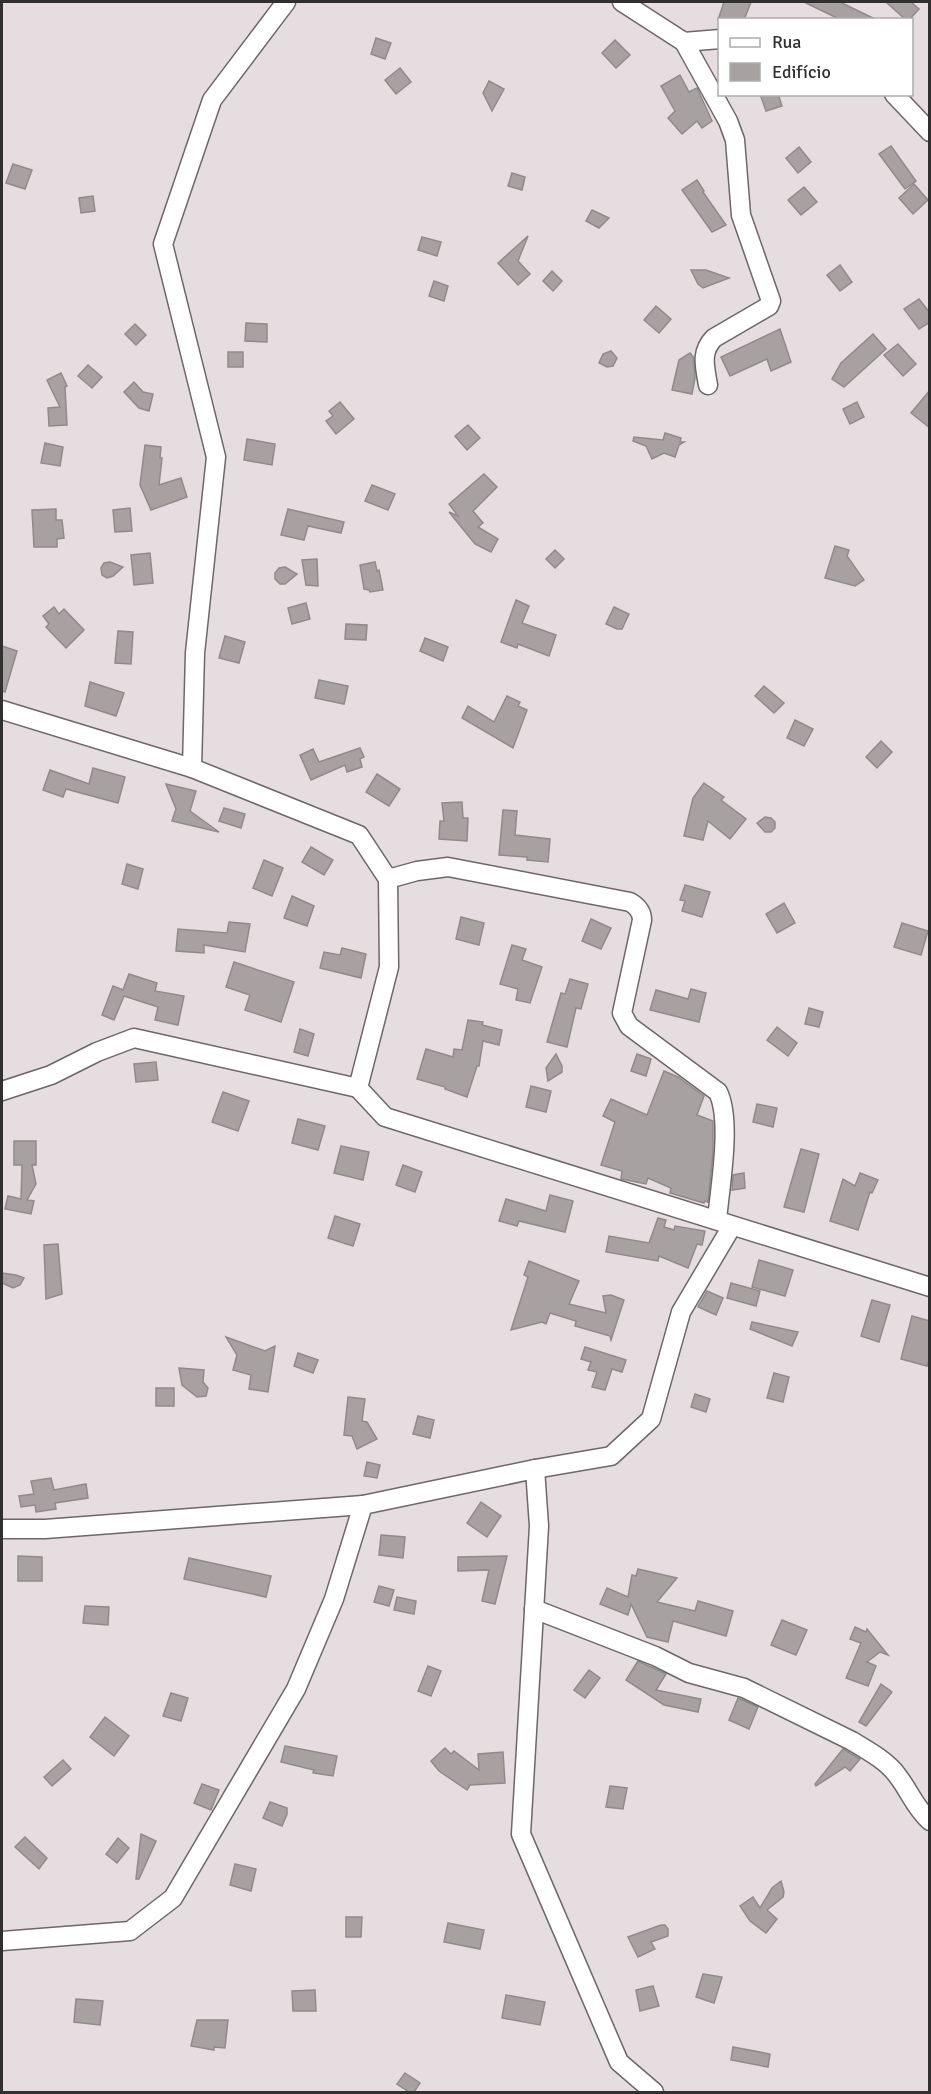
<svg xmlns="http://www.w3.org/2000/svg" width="931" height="2094" font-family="Signika,sans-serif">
<rect width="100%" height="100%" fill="#e5dddf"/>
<!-- building -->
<g fill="#a8a1a2" stroke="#918a8c" stroke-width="1.5">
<polygon points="724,2 751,2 744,20 718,20"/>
<polygon points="804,2 840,2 877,20 841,20"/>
<polygon points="886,2 911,2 919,9 909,20 906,20"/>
<polygon points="376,38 391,43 385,59 371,54"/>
<polygon points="615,40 630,55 616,68 602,53"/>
<polygon points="400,68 411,82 396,94 385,80"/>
<polygon points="680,75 689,92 697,88 712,121 702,128 697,121 682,134 668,118 675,111 661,86"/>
<polygon points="489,81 504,89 492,111 483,93"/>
<polygon points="760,94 778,94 782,106 766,111"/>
<polygon points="891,146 916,181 905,189 879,154"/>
<polygon points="799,147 811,162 798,173 786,158"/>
<polygon points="13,164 32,170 25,189 6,183"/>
<polygon points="512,173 525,177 522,190 508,186"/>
<polygon points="697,180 704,191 703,192 726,225 712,232 682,190"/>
<polygon points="914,184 928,200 913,214 899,198"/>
<polygon points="804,187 817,202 801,215 788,200"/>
<polygon points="93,196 95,211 81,213 79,198"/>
<polygon points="592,210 609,218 599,228 586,221"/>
<polygon points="528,236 518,261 530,274 518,285 498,263"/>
<polygon points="422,237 441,242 437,256 418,250"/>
<polygon points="840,265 852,282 840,291 827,275"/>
<polygon points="691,270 706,270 729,278 703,288 698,284"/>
<polygon points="552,271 562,281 553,291 543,281"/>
<polygon points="434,281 448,286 444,301 429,296"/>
<polygon points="919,299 930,313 930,322 919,329 904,309"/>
<polygon points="656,306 671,319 659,333 644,320"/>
<polygon points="246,323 267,324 267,342 245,341"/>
<polygon points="135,324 146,335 136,345 125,334"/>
<polygon points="780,329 791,362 771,371 767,359 730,376 721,357"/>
<polygon points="873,334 886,349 844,387 832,379 841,363"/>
<polygon points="898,344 916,364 903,376 884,355"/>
<polygon points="611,351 617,358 613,366 607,367 599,363 603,354"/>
<rect x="228" y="352" width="15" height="15"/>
<polygon points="690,353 694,358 695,378 692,394 672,390 679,360"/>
<polygon points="88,365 102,377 92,388 78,376"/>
<polygon points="61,373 67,386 65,387 67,425 49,426 48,408 60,407 47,380"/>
<polygon points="134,382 143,392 153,394 149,411 139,408 124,392"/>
<polygon points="930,390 930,428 911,413"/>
<polygon points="340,402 354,419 336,434 326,421 333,416 329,411"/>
<polygon points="857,402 864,417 850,424 843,409"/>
<polygon points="468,425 480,438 467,450 455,436"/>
<polygon points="665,433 681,438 680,442 684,442 679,445 675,457 664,453 652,459 646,446 633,441 634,437 663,440"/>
<polygon points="247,439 275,444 272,465 244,460"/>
<polygon points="45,443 63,447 60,466 41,463"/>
<polygon points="145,445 161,447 160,458 162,458 159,485 181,478 187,497 151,510 140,485"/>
<polygon points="484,474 497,487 473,511 483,523 478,527 498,539 491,552 475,544 449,512 458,516 449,504"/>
<polygon points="372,485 395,494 388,510 365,501"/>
<polygon points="130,508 132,531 115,532 113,510"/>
<polygon points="56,509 56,520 62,520 64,538 57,539 57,547 34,547 32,510"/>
<polygon points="288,509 344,522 341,533 308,526 304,540 281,535"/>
<polygon points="835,546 849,550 847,556 864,580 855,586 825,578"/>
<polygon points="555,550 564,559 555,568 546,559"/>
<polygon points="150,553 153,583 134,585 131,555"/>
<polygon points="317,559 318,586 306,585 302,560"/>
<polygon points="110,562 123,567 113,576 107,578 102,575 101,568 104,563"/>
<polygon points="375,562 377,571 379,570 383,590 370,592 369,590 364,589 360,565"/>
<polygon points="285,567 297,574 285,584 280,584 275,579 275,573 279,568"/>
<polygon points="516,600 529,606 522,623 556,635 549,656 518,644 517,648 501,642"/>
<polygon points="306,603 310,619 292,624 288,608"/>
<polygon points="54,607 59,614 64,609 84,630 66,648 46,627 49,624 43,616"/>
<polygon points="614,607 629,614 622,629 617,629 606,624"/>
<polygon points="346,624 367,625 366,640 345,639"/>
<polygon points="118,631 133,632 131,664 115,663"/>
<polygon points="225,636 245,642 239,663 219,658"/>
<polygon points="425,638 448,647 443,661 420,651"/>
<polygon points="2,646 17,651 5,692 2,691"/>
<polygon points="319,680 348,686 344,704 315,698"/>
<polygon points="90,682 124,693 116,716 85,706"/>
<polygon points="764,686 784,703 774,713 755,696"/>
<polygon points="507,696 520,702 518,706 527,710 513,748 462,718 468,706 494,722"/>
<polygon points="795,720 813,729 804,746 787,738"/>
<polygon points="881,741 892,752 877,768 866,757"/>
<polygon points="360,748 364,757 360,759 362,767 347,772 345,765 311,780 300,755 313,749 319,762"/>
<polygon points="93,768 125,777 118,803 66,789 63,797 43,790 50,770 89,784"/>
<polygon points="377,774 400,789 389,806 366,792"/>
<polygon points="704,783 724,797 721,800 746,819 730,839 708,821 703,840 684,836 693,798"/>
<polygon points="166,784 196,791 190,811 219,832 172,821 176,809"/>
<polygon points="462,802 463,818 468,818 467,841 439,839 440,821 444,821 442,803"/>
<polygon points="224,808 245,814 241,828 219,821"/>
<polygon points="503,810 517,811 515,835 550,839 548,862 527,860 527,857 499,855"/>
<polygon points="765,817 771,818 775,822 775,828 771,832 765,832 757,823"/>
<polygon points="311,847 333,860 324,875 302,862"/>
<polygon points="264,860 283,868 272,896 253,888"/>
<polygon points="127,864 143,869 138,889 122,884"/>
<polygon points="685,885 710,892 702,917 682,911 685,901 680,900"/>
<polygon points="292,896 314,906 307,926 284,918"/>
<polygon points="784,903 795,923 777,933 766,914"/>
<polygon points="461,917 484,923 479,945 456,939"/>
<polygon points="591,919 611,928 601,949 582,941"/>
<polygon points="229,922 250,924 245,952 204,945 204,953 176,951 178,929 227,933"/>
<polygon points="902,923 928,931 921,955 894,947"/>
<polygon points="512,945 526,949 522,960 542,967 530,1003 516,1000 518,989 500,984"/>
<polygon points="342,948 366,954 361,978 320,968 324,952 340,955"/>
<polygon points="234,962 294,982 281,1022 245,1010 250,995 226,987"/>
<polygon points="129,974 157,983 155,991 184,996 178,1025 155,1020 158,1007 124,996 114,1020 102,1015 113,986 123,990"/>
<polygon points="570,979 588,984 581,1009 576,1008 567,1047 547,1042 561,993 565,994"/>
<polygon points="691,989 706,993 699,1022 650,1010 656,990 688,999"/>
<polygon points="809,1008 823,1012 819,1027 805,1024"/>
<polygon points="468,1020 483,1022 482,1025 502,1030 499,1045 483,1041 479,1066 477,1066 467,1097 445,1089 445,1087 417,1079 426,1049 453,1057 454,1049 462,1050"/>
<polygon points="777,1027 797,1043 788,1056 767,1040"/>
<polygon points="300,1029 314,1034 308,1056 294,1052"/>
<polygon points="556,1054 562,1066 562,1072 548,1081 546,1068"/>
<polygon points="637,1054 651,1059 646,1076 631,1071"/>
<polygon points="156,1062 158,1080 136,1082 134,1064"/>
<polygon points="664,1071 678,1077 704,1096 697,1115 713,1121 713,1153 708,1202 705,1201 704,1203 670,1193 671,1188 648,1178 646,1184 621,1179 622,1171 601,1165 615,1122 603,1116 611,1099 647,1115"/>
<polygon points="531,1086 551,1091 546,1112 526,1107"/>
<polygon points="223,1092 249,1101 238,1131 212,1122"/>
<polygon points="757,1104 777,1108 773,1127 753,1122"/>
<polygon points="298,1119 325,1126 318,1150 292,1143"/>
<polygon points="14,1141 36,1141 36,1165 32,1165 36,1184 27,1200 34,1201 31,1214 5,1209 8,1196 21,1199 22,1165 14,1165"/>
<polygon points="341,1146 369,1152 363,1180 334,1173"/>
<polygon points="801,1149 819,1154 804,1212 784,1207"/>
<polygon points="403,1165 422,1172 415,1192 396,1185"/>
<polygon points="744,1173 745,1188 732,1190 733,1175"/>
<polygon points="860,1173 878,1180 872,1193 870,1192 858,1230 830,1221 843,1179 855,1186"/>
<polygon points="550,1195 573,1201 565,1232 519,1221 517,1226 499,1221 506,1199 546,1211"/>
<polygon points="335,1216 360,1224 353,1246 328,1238"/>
<polygon points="658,1218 666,1220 664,1227 674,1230 675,1226 705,1231 702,1245 697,1244 688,1268 659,1256 658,1261 606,1252 609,1236 649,1243"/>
<polygon points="58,1244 62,1294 46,1299 44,1245"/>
<polygon points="759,1260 793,1270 785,1296 752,1287"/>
<polygon points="529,1261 579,1281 569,1304 606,1313 603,1296 611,1295 624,1300 611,1340 610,1336 575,1326 576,1321 550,1313 546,1324 542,1322 511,1330 528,1277 524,1275"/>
<polygon points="2,1273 16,1275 24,1278 20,1285 13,1288 2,1283"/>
<polygon points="731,1283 760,1291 756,1306 727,1298"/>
<polygon points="707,1291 723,1298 716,1315 698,1307"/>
<polygon points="872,1300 890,1305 879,1342 861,1336"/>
<polygon points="912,1316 930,1321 930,1357 927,1366 901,1359"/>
<polygon points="752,1322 798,1332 792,1346 750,1329"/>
<polygon points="226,1337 265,1351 275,1346 268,1392 249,1389 251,1375 233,1370 237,1355"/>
<polygon points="585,1347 626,1360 622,1372 612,1369 605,1390 592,1387 597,1372 588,1370 591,1362 581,1359"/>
<polygon points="298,1353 318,1360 313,1373 294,1366"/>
<polygon points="179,1368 204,1370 203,1382 208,1388 206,1396 197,1397 182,1385"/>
<polygon points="774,1373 789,1377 783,1402 767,1398"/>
<rect x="156" y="1388" width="18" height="18"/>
<polygon points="695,1394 710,1399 706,1412 691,1407"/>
<polygon points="348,1397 365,1399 362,1421 367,1422 377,1439 357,1449 352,1436 344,1435"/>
<polygon points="418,1416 434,1420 430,1438 413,1434"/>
<polygon points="367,1462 380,1465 377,1478 364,1476"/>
<polygon points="51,1478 54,1490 86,1484 88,1498 55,1503 56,1509 36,1512 35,1505 21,1507 19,1496 34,1494 31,1481"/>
<polygon points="481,1502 501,1516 487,1537 467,1523"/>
<polygon points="381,1535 405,1537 403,1558 379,1555"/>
<polygon points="18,1556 42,1557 42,1581 18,1581"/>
<polygon points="507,1556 495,1604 482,1601 489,1570 458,1571 458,1557"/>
<polygon points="189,1558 271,1576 266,1597 184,1579"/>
<polygon points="638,1569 677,1578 657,1602 695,1611 698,1601 733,1611 726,1636 673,1621 668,1642 647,1637 631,1604 628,1615 600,1604 607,1588 628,1597 632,1575 636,1576"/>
<polygon points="379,1586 394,1590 389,1606 374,1602"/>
<polygon points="397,1597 416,1601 414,1614 394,1610"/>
<polygon points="85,1606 109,1607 108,1625 83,1623"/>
<polygon points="782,1620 807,1630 796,1655 771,1645"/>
<polygon points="855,1627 866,1632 867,1629 888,1655 880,1652 867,1662 876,1666 868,1686 846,1678 861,1643 850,1639"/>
<polygon points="638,1661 666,1674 656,1690 701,1699 698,1712 664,1705 626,1680"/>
<polygon points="428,1666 441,1671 431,1696 418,1691"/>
<polygon points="589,1670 600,1678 585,1698 574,1690"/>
<polygon points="881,1684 892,1692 866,1726 859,1722"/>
<polygon points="171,1693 188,1698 181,1721 163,1716"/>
<polygon points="738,1698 758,1707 749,1729 729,1720"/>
<polygon points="105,1717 129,1736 114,1756 90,1737"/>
<polygon points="285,1746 337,1756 333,1776 313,1773 314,1770 281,1762"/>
<polygon points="445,1748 451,1754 454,1751 479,1770 478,1754 503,1752 505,1783 470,1785 467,1790 439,1771 431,1761"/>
<polygon points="843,1749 860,1759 850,1771 845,1767 816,1786 815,1784"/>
<polygon points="63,1760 71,1769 52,1786 44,1777"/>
<polygon points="202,1784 219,1790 211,1810 194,1803"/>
<polygon points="610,1786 627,1788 623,1809 606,1807"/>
<polygon points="270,1802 287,1808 287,1814 282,1826 263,1818"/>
<polygon points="141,1834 156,1841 139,1879 136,1879"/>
<polygon points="25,1837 47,1858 39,1869 15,1847"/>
<polygon points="118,1838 129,1848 117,1863 106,1854"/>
<polygon points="235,1864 256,1869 251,1891 230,1885"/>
<polygon points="781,1881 784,1892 783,1897 767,1910 777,1919 766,1933 750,1921 740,1906 753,1897 760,1908 772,1888"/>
<polygon points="346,1917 362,1917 361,1937 346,1937"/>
<polygon points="448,1923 484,1930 480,1949 444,1942"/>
<polygon points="661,1925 665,1925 668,1929 668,1936 651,1942 655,1949 638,1957 628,1937"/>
<polygon points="703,1974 722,1977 714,2003 696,1997"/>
<polygon points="653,1986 659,2006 640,2011 636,1990"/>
<polygon points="315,1990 316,2011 293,2011 292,1991"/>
<polygon points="506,1995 545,2002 540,2025 502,2018"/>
<polygon points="76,1999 103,2001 100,2025 74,2022"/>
<polygon points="197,2020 228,2020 225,2048 214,2047 214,2050 191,2046"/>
<polygon points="733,2047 770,2054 768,2067 731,2060"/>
<polygon points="405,2073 420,2083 414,2092 409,2092 397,2084"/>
</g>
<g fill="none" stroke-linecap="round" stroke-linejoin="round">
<defs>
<g id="minor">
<polyline points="622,2 684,42 720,39"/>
<path d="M684 42 728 121 735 140 741 215 771 301 769 306 714 338C700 352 705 367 708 385"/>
<polyline points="894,94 930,132"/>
<polyline points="2,710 192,768 359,835 388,879 389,967 358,1088 385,1117 930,1287"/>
<polyline points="192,768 195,653 216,457 163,244 212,100 286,2"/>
<path d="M388 879 417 871 448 867 630 902C637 906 642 911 642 920L622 1013 629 1026 718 1092C732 1121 720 1186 717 1220"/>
<polyline points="2,1091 51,1075 97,1052 134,1038 358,1088"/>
<polyline points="535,1469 539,1526 521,1834 619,2062 654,2092"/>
<polyline points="2,1529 45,1529 363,1505 535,1469 611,1456 651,1419 681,1312 732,1226"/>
<path d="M534 1609 655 1656 689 1673 744 1688 852 1741C867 1750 887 1761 897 1775 909 1790 915 1808 930 1821"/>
<polyline points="2,1941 130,1931 173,1898 296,1689 334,1599 363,1505"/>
</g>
</defs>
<!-- minor casing -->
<use href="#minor" stroke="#6d6768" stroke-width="21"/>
<!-- minor -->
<use href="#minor" stroke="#fff" stroke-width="18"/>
</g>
<!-- border -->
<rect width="931" height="2094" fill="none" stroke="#322f30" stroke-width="6"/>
<!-- legend -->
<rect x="718" y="18" width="195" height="78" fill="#ffffff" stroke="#adacac" stroke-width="1.5"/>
<rect x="730" y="38" width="30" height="9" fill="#ffffff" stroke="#adacac" stroke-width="1.5"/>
<text x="772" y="48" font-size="18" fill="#322f30">Rua</text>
<rect x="730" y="63" width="30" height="18" fill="#a8a1a2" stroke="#adacac" stroke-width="1.5"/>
<text x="772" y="78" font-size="18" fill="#322f30">Edifício</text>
</svg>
